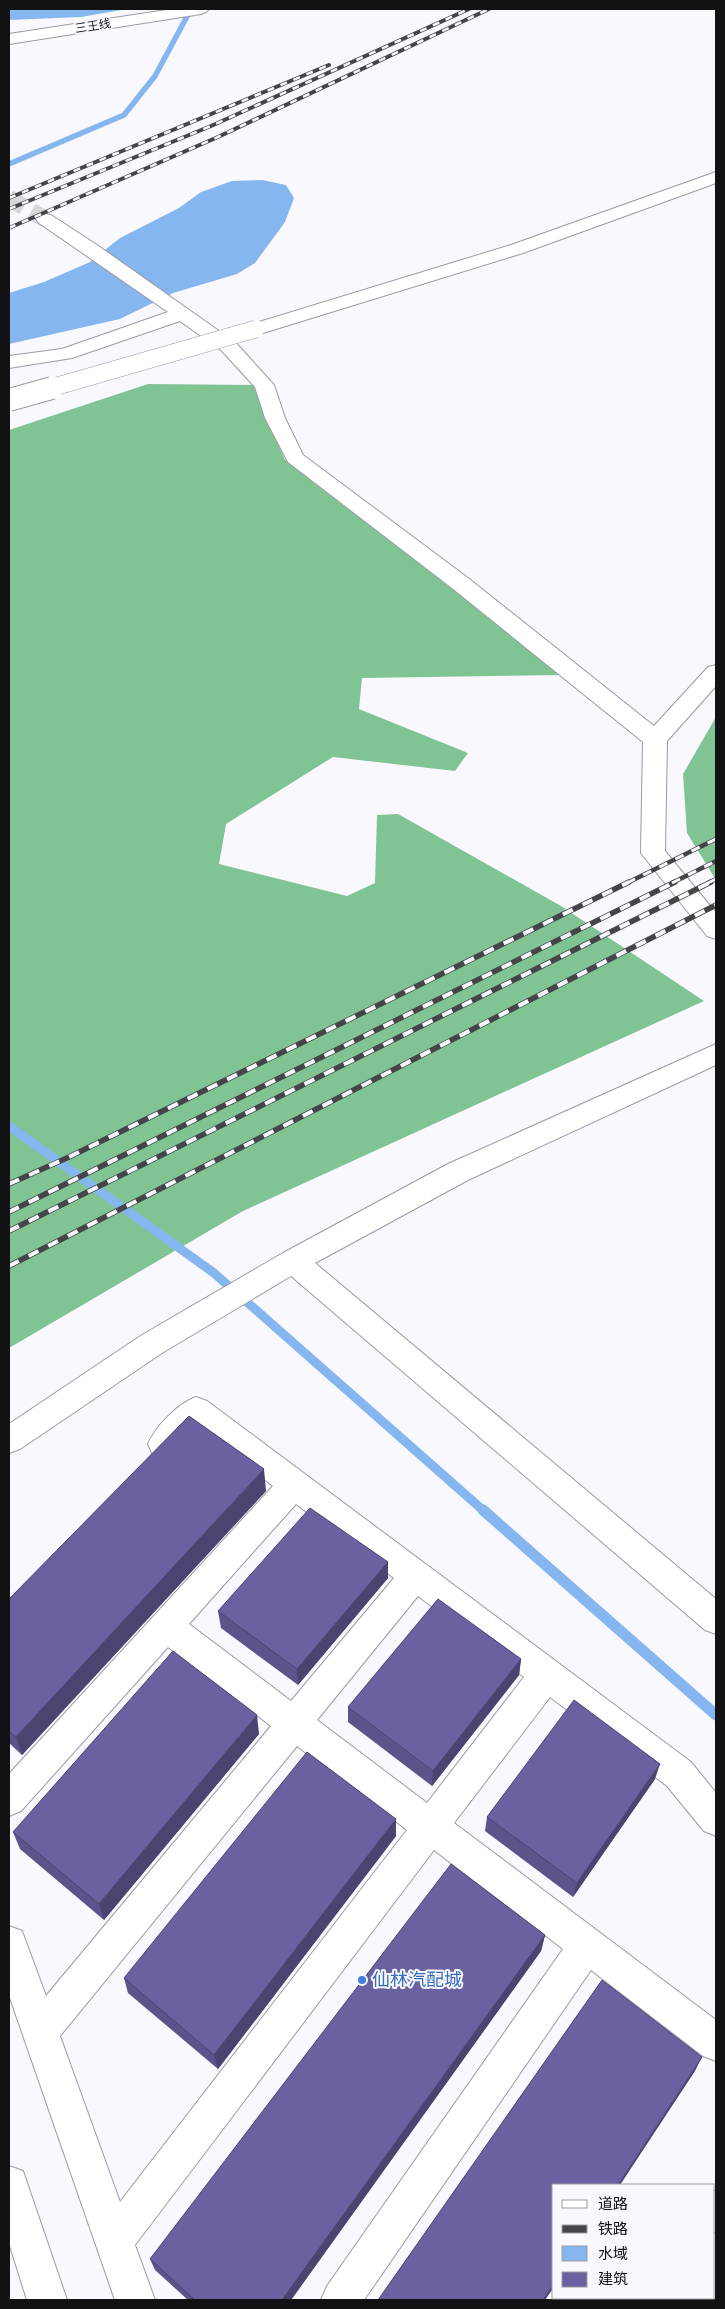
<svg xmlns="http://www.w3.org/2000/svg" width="725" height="2309" font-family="Signika,'Noto Sans SC',sans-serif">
<rect width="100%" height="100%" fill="#f8f8fe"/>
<!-- forest -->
<g fill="#80c494">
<polygon points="148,384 253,385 285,460 564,675 362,678 359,709 468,753 455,771 333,757 226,824 219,864 347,896 375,883 377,815 398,814 561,906 704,1001 243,1211 9,1348 9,430"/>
<polygon points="716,717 716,880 687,833 683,774"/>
</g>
<!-- water -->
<g fill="#86b6ef">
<polygon points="9,9 127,9 81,17 9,20"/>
<polygon points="262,180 286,185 294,198 285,222 255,263 237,274 173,293 120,319 9,344 9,293 44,282 90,262 120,238 179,208 201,192 232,181"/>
</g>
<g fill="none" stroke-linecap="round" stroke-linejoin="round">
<!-- stream-far2 -->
<polyline stroke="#86b6ef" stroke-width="5.5" points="9,164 124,115 155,76 191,9"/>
<!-- stream-far1 -->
<polyline stroke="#86b6ef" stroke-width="9" points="9,1126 214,1273 484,1511"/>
<!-- stream -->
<polyline stroke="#86b6ef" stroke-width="11" points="483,1510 716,1715"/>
<!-- minor-tunnel -->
<polyline stroke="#d6d6db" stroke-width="17" stroke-dasharray="17 9" stroke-linecap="butt" points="9,198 45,219"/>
<defs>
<g id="minor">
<polygon points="173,9 209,9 206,12 201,14 9,44 9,34"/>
<polygon points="716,172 716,183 523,253 263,333 256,335 249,333 247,329 249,325 511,245"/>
<polygon points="45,214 51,215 97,245 236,343 274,385 285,418 303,455 468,578 654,726 708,667 716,665 716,686 667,741 665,851 716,913 716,939 707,936 641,853 643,742 452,588 288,462 265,418 255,387 222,351 180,321 72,358 9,368 9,356 62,349 168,312 39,223 36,219 39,215"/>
<polygon points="716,1044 716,1065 468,1180 315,1263 716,1599 716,1634 705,1630 291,1276 162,1353 20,1449 9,1453 9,1424 142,1335 283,1253 448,1164"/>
<path d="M196 1397 207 1401 691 1762 716 1793V1836L704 1831 667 1786 550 1697 454 1823 716 2020V2061L703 2056 591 1970 364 2300H321L327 2286 563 1949 434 1850 135 2245 155 2300H115L9 1995V1926L22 1931 46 1996 271 1726 168 1647 21 1811 9 1816V1774L273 1486 198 1429C183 1444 175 1462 152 1453L148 1444C156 1426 177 1404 196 1397ZM296 1504 394 1578 291 1701 189 1624ZM418 1596 524 1677 427 1803 317 1720ZM297 1746 407 1830 120 2202 60 2036Z"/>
<polygon points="9,2166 23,2171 67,2300 27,2300 9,2243"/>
<polygon points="716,2190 716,2231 714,2232 714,2191"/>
<polygon points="640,2298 680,2298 679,2300 639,2300"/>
</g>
</defs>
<!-- minor casing -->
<use href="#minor" stroke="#9a9aa4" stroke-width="2"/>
<!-- minor -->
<use href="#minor" fill="#fff" fill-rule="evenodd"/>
<defs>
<g id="rail-far2">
<polyline points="9,198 329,65"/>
<polyline points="9,209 211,126 469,9"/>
<polyline points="9,228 218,137 489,9"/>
</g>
<g id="rail-far1">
<polyline points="627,883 716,839"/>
<polyline points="672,883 716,861"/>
<polyline points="708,883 716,879"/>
</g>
<g id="rail">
<polyline points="9,1184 69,1157 629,882"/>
<polyline points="9,1212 675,882"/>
<polyline points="9,1231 711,882"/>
<polyline points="9,1266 716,905"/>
</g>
</defs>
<!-- rail-far2 casing -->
<use href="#rail-far2" stroke="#454549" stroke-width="4"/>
<!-- rail-far1 casing -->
<use href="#rail-far1" stroke="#454549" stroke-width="4.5"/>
<!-- rail casing -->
<use href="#rail" stroke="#454549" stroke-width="5.5"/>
<!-- rail-far2 -->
<use href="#rail-far2" stroke="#f8f8fe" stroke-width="2.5" stroke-dasharray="7" stroke-linecap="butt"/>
<!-- rail-far1 -->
<use href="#rail-far1" stroke="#f8f8fe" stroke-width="3" stroke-dasharray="9" stroke-linecap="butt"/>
<!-- rail -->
<use href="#rail" stroke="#f8f8fe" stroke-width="4" stroke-dasharray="11" stroke-linecap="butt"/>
<defs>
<polyline id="minor-bridge-far1" points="47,389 256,329"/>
<polyline id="minor-bridge" points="9,400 52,388"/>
</defs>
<!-- minor-bridge-far1 casing -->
<use href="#minor-bridge-far1" stroke="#9a9aa4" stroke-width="18" stroke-linecap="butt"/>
<!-- minor-bridge casing -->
<use href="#minor-bridge" stroke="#9a9aa4" stroke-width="24" stroke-linecap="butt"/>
<!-- minor-bridge-far1 -->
<use href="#minor-bridge-far1" stroke="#fff" stroke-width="17"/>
<!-- minor-bridge -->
<use href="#minor-bridge" stroke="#fff" stroke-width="22"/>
</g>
<!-- wall -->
<g fill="#5b538a">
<polygon points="266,1491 22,1755 9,1743 9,1599"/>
<polygon points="388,1562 388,1578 298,1685 221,1628 218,1611"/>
<polygon points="521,1659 519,1675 432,1786 348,1722 348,1707"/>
<polygon points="259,1734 104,1920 20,1849 13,1832"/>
<polygon points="655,1779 573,1897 485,1831 487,1817"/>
<polygon points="396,1819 396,1836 218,2069 128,1993 124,1978"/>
<polygon points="545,1935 541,1951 291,2300 188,2300 155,2270 150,2259"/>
</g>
<!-- shaded-wall -->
<g fill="#4a4470">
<polygon points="264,1469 266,1491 22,1755 16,1737"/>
<polygon points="388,1562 388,1578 298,1685 297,1669"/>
<polygon points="521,1659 519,1675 432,1786 433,1771"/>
<polygon points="257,1715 259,1734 104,1920 99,1904"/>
<polygon points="660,1764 655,1779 573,1897 577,1883"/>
<polygon points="396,1819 396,1836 218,2069 214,2055"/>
<polygon points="545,1935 541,1951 291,2300 282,2300"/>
<polygon points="702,2057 695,2071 620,2185 618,2185"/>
<polygon points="554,2284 554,2287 545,2300 543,2300"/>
</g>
<!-- building -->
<g fill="#6a61a0" stroke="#4a4470">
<polygon points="189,1416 264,1469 16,1737 9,1731 9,1599"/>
<polygon points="310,1508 388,1562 297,1669 218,1611"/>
<polygon points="438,1599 521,1659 433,1771 348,1707"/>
<polygon points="173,1651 257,1715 99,1904 13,1832"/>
<polygon points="574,1700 660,1764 577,1883 487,1817"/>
<polygon points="307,1752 396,1819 214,2055 124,1978"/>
<polygon points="451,1864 545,1935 282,2300 195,2300 150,2259"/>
<polygon points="602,1980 702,2057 618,2185 554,2185 554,2284 543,2300 378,2300"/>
</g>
<!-- markers -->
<circle fill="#3f7fe0" stroke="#f8f8fe" stroke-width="2" cx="362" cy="1980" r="5"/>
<g text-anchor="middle" stroke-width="4" stroke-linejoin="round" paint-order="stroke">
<!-- far-street labels -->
<g font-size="12" fill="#121215" stroke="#f8f8fe">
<text transform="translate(93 26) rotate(-9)" y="4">三王线</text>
</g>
<!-- near-shop labels -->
<g font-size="18" fill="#366cbe" stroke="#f8f8fe" text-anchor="start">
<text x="372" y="1986">仙林汽配城</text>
</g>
</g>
<!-- border -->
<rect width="725" height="2309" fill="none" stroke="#121215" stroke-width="20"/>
<!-- legend -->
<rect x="552" y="2184" width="162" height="115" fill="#f8f8fe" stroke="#9c9ca1"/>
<rect x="562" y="2200" width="25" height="8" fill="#ffffff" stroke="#9c9ca1"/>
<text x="598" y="2209" font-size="15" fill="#121215">道路</text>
<rect x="562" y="2225" width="25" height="8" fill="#454549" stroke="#9c9ca1"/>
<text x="598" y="2234" font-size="15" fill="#121215">铁路</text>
<rect x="562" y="2246" width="25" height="15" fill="#86b6ef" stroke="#9c9ca1"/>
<text x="598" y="2259" font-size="15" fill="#121215">水域</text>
<rect x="562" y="2272" width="25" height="15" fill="#6a61a0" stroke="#9c9ca1"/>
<text x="598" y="2284" font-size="15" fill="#121215">建筑</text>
</svg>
